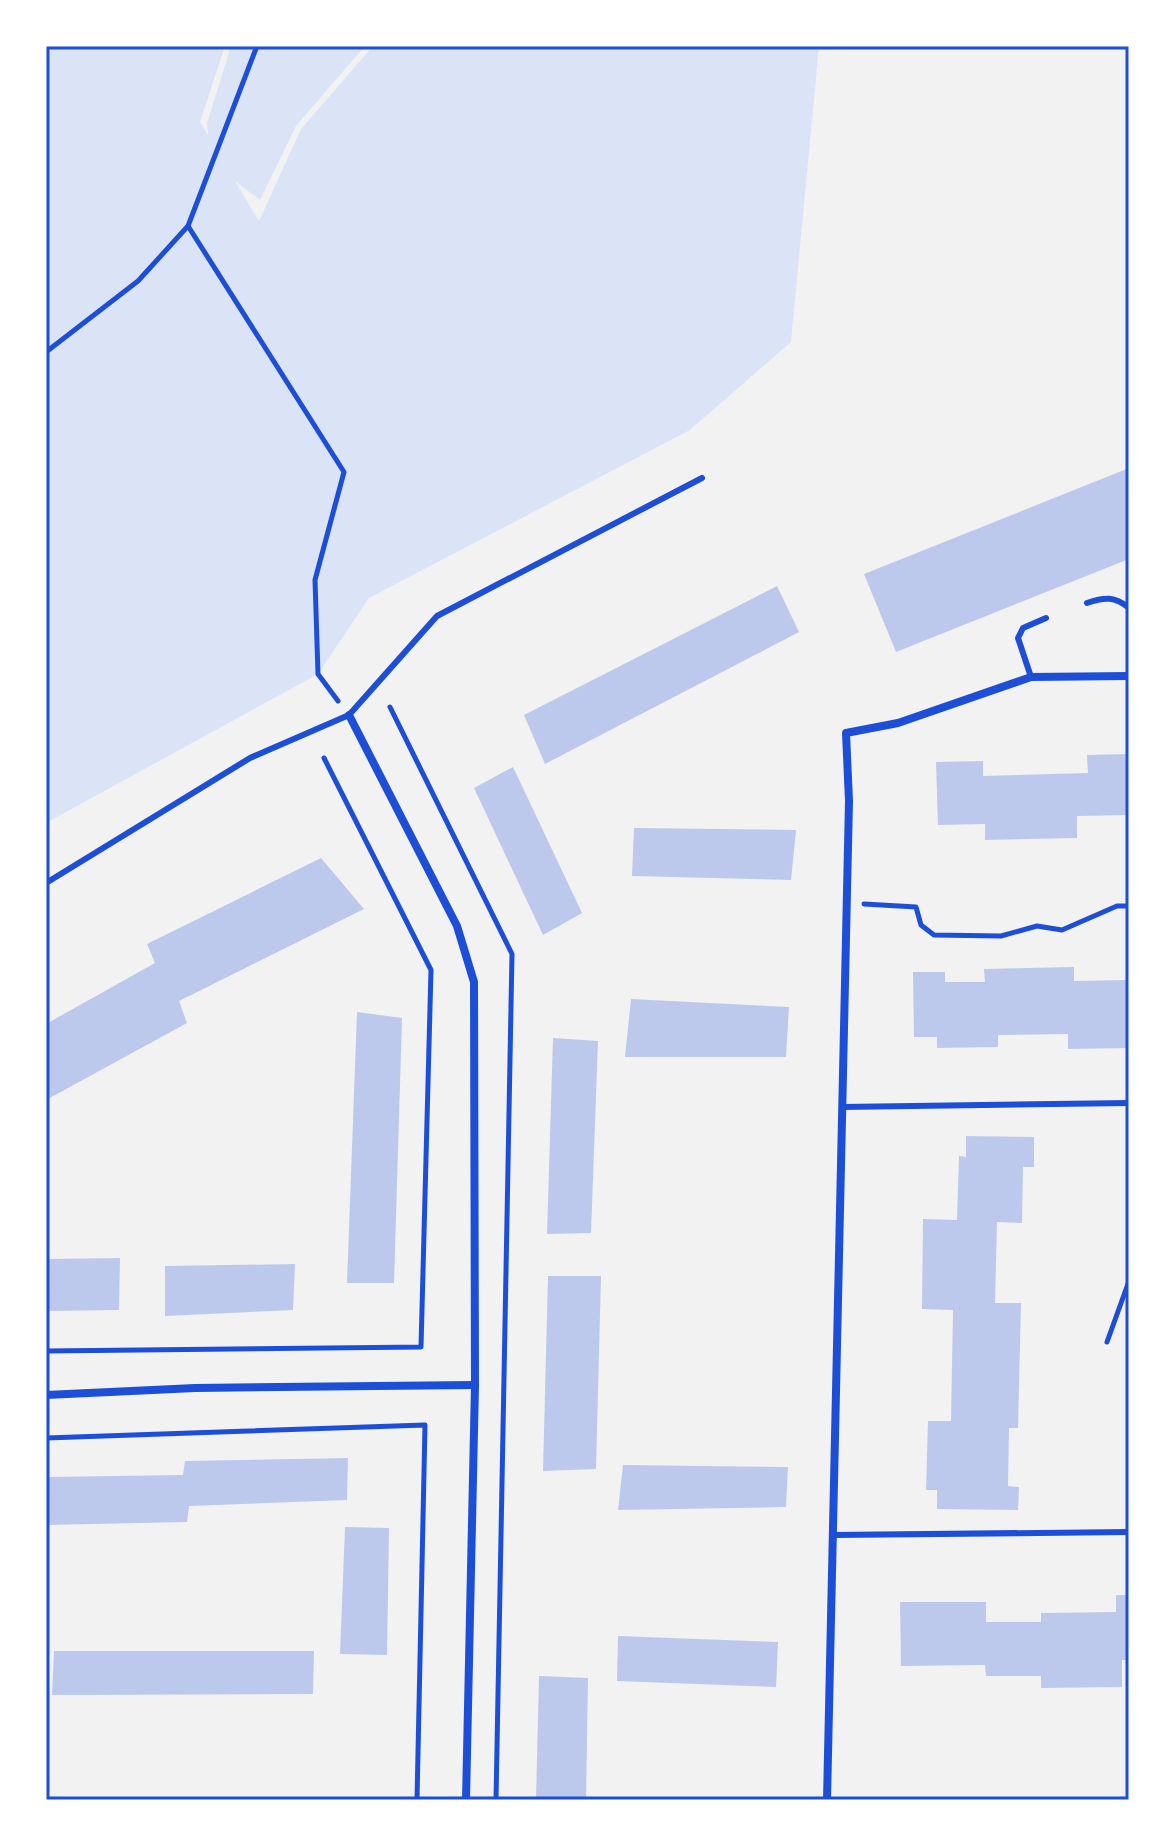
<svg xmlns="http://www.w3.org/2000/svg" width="1175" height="1846" font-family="Mulish,sans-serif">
<rect width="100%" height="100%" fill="#f2f2f2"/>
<!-- green -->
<polygon fill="#dbe4f7" points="46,46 225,46 200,122 208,135 207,123 231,46 365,46 296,126 260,200 235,181 259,221 301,129 373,46 819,46 791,342 690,430 369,598 318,674 46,823"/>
<!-- building -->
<g fill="#bdc9ec">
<polygon points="1129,468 1129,559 896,652 864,574"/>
<polygon points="777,586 799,632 545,764 524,715"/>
<polygon points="1129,754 1129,815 1077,816 1077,838 985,840 985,824 938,825 936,762 983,761 983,776 1088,773 1087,755"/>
<polygon points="513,767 582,913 543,935 474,788"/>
<polygon points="634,828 796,830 791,880 632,876"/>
<polygon points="321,858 364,909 179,1001 187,1023 46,1100 46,1024 155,963 147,944"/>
<polygon points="1074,967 1074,981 1129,980 1129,1048 1068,1049 1068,1034 998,1035 998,1047 937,1048 937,1037 914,1037 913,972 945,972 945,982 985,982 984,969"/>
<polygon points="631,999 789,1007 786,1057 625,1057"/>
<polygon points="357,1012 402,1018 394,1283 347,1283"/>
<polygon points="553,1038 598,1041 591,1233 547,1234"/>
<polygon points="966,1136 1034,1137 1034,1167 1023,1167 1022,1223 997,1222 995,1303 1021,1303 1018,1428 1009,1428 1008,1486 1019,1487 1018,1510 937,1509 937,1490 926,1490 928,1421 951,1421 953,1310 922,1309 923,1219 957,1220 959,1156 966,1157"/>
<polygon points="120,1258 119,1310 46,1311 46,1259"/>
<polygon points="295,1264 293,1310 165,1316 165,1266"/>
<polygon points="548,1276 601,1276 596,1469 543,1471"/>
<polygon points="348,1458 347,1500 189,1506 187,1522 46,1525 46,1477 183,1475 185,1461"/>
<polygon points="623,1465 788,1467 786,1507 618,1510"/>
<polygon points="345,1527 389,1528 387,1655 340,1654"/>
<polygon points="1116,1595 1129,1595 1129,1660 1122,1660 1122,1687 1041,1688 1041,1676 986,1676 985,1665 901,1666 900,1602 986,1602 986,1622 1041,1622 1041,1613 1116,1612"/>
<polygon points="618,1636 778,1642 776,1687 617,1681"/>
<polygon points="54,1651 314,1651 313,1694 52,1695"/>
<polygon points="539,1676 588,1678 586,1800 536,1800"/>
</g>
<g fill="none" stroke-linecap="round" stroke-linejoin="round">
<!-- path -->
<g stroke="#1d4ed8" stroke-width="5">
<polyline points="188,226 344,472 315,580 318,674 338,701"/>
<polyline points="46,352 138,281 188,226 257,46"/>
<polyline points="390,707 512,954 496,1800"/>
<polyline points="864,904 916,907 921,925 934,935 1001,936 1037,926 1062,930 1117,906 1129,906"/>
<polyline points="1107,1342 1129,1281"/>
<polyline points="46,1351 421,1347 431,970 324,758"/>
<polyline points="46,1438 425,1425 417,1800"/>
</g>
<!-- service -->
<g stroke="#1d4ed8" stroke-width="6">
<path d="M1087 603C1104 597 1115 596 1129 608"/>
<polyline points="1031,677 1018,638 1023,628 1046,618"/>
<polyline points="46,883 250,758 349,715 437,616 702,478"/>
<polyline points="842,1107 1129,1103"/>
<polyline points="833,1535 1129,1532"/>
</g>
<!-- minor -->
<g stroke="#1d4ed8" stroke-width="8">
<polyline points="349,715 457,926 474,982 475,1385 466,1800"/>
<polyline points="46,1395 195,1388 475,1385"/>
<polyline points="827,1800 849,801 846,733 898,723 1031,677 1129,676"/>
</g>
</g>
<!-- border -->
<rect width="1175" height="1846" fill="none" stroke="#ffffff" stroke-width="96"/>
<rect x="48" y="48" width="1079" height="1750" fill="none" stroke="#1d4ed8" stroke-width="3"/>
</svg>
